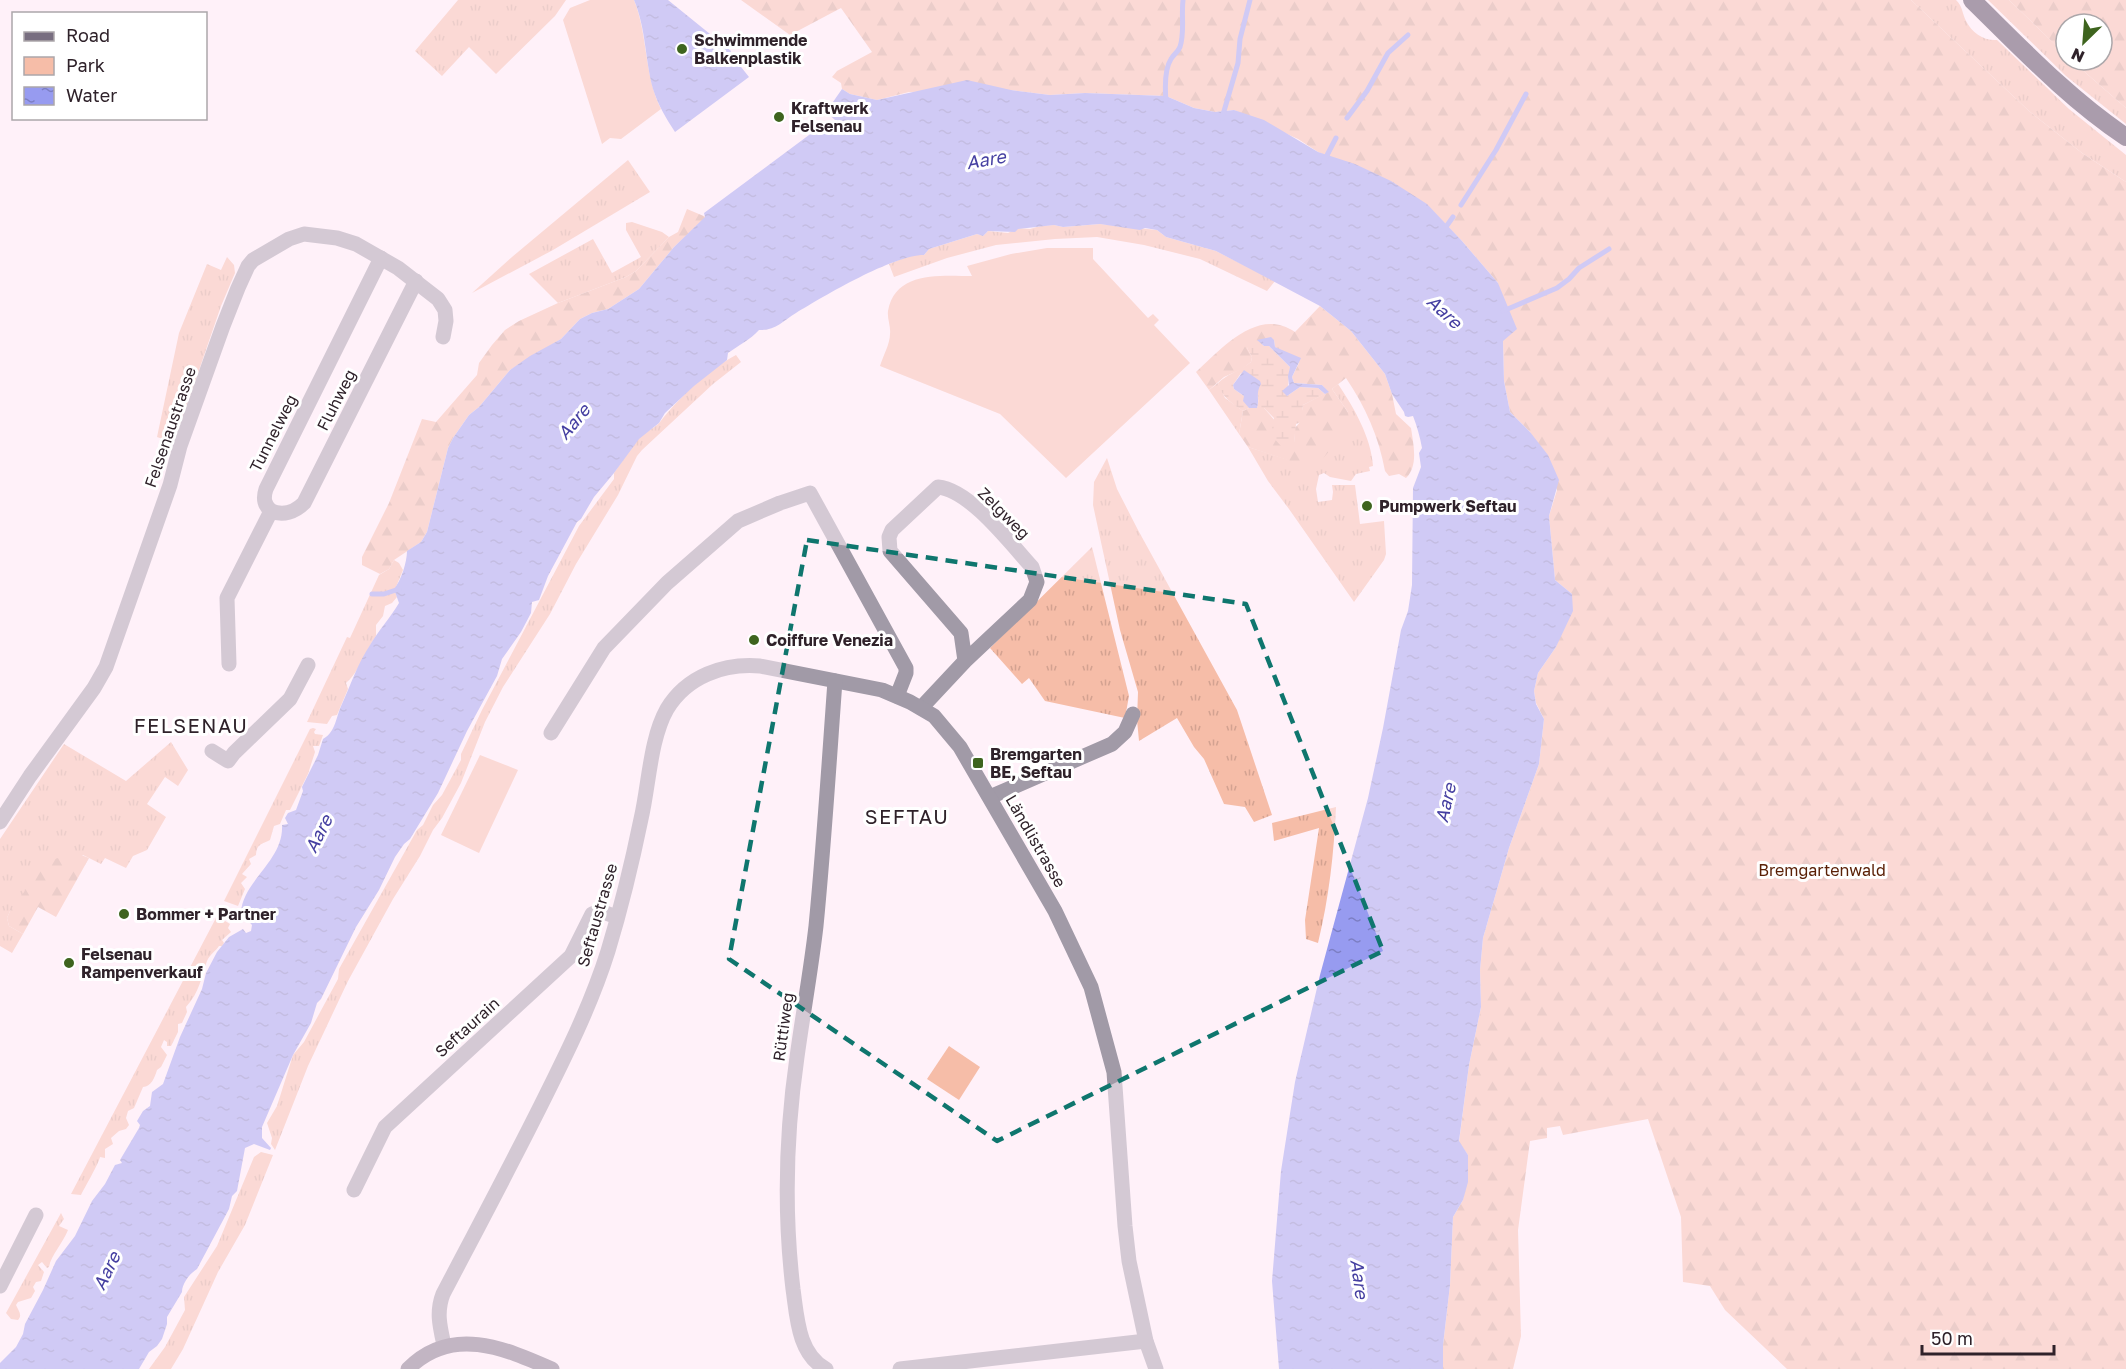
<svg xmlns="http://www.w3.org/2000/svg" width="2126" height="1369" font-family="'Golos Text',sans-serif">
<defs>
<pattern id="grass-tufts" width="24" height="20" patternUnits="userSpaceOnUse" patternTransform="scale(1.5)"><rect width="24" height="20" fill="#f6bda8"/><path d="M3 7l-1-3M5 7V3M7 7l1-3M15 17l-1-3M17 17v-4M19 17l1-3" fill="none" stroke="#d3a291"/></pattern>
<pattern id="forest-firs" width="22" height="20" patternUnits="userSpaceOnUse" patternTransform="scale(1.5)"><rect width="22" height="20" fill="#f6bda8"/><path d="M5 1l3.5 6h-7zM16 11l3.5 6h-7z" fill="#d3a291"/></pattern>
<pattern id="wetland-marsh" width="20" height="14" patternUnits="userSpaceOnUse" patternTransform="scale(1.5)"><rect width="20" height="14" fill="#f6bda8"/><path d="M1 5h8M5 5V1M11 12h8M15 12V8" fill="none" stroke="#d3a291"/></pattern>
<pattern id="water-ripples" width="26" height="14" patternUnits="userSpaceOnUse" patternTransform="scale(1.5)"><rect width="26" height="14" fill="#979bf0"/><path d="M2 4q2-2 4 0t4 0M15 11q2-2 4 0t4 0" fill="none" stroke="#7c7ec3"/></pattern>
</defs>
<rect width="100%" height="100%" fill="#fff1f9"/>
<!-- grass -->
<g fill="url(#grass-tufts)">
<polygon points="458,0 566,0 555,16 496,74 469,47 442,76 415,51"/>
<path d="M1911 0H1956C1963 7 1962 13 1966 21 1972 33 1984 41 1997 40L2069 109 2126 155V182L2082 153 2029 111Z"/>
<polygon points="1988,0 2009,0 2066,55 2066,60 2071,60 2126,108 2126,124 2066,76"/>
<polygon points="628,160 650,192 553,250 472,293 512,257"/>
<polygon points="632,222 662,232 669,237 636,271 626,277 558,303 529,274 593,239 612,273 641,257 626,230 626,223"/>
<polygon points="1100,224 1157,230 1166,237 1216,251 1275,281 1267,291 1200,259 1144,245 1097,237 1055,239 996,245 947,258 894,277 889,264 911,255 924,255 929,249 977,234 983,236 988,231 1008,233 1018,228 1030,229 1040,226 1054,225 1063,227"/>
<polygon points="227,257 234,265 235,273 221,306 174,443 157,437 179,333 207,264 221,270"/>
<path d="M736 355 741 362 713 384 642 450 637 456 618 495 576 564 550 614 503 687 485 722 461 783 442 818 433 830 420 856 393 899 348 981 308 1066 275 1150 271 1144 272 1138 267 1123 277 1106 293 1055 304 1042 338 979 339 969 417 830 423 825 433 805 442 795 461 760V754L482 710 579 526 614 479V473C622 462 629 450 638 439 644 432 654 429 660 422 680 397 707 370 736 355Z"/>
<polygon points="1218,383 1225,398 1243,411 1239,434 1209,390"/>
<path d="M1338 384C1354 408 1371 437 1373 466L1369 467 1370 471 1356 474 1351 481 1330 477 1324 473 1319 475 1316 489 1318 502 1332 500 1333 492 1332 485H1355L1360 524 1384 521 1386 554 1384 560 1354 602 1289 509 1268 481 1248 447 1308 466 1348 412 1332 389Z"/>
<polygon points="1107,458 1117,489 1138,530 1237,710 1272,815 1254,822 1245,807 1224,804 1204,759 1194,747 1177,718 1139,741 1137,720 1138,692 1120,630 1093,505 1094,482"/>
<polygon points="1092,547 1129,696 1125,718 1045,701 1029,678 1022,684 990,648"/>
<path d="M394 560 399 563 403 570 396 587 394 589 397 597 392 603 385 606 383 616 376 625V636C365 651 360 671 346 683L348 689 337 715 332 716 327 724 307 722 347 637 350 638 379 575 389 569Z"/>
<path d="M313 728 316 729 314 732 315 734 323 735 319 746H313L315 752 308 774 290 810H286L280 824 274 826 270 840C259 845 257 845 256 855L249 859 251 864 242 874 247 877 241 883 245 889 238 906 224 901 310 729Z"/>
<polygon points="171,742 188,770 178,786 165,777 147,804 166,817 147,850 133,856 126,868 105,858 101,864 83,855 10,911 7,918 9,926 23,934 12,953 0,946 0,839 64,744 126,781"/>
<path d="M1336 807C1334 853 1329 898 1318 943L1306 939 1305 920 1319 828 1274 841 1272 823Z"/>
<path d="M217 916 230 924 228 928 231 932 222 940 224 943 222 946H219C216 951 210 954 207 961 201 977 200 992 186 1007L187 1012 182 1023 178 1024V1032L171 1046H167V1042L164 1040 161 1047 167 1055 161 1067 157 1070C155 1077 151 1087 143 1087L134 1108 128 1111 126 1118 129 1125 126 1129 119 1131 111 1138 113 1144 105 1149V1158L100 1157C99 1163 85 1187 81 1195L71 1194Z"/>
<polygon points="261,1152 273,1155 245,1225 218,1272 183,1349 171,1369 149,1369 165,1347 185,1310 184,1297 217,1246 254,1157"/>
<path d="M61 1213 64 1219 59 1226 68 1230C63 1243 51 1255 49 1267L47 1268 42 1262 38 1265 44 1272 41 1281 36 1282 33 1287 35 1291 31 1298 18 1302 16 1305C18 1310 23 1315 18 1320L11 1319 6 1313Z"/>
</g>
<!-- forest -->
<g fill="url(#forest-firs)">
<polygon points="741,0 1911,0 2029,111 2082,153 2126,182 2126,1369 1787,1369 1725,1310 1710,1286 1683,1282 1681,1217 1648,1119 1563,1135 1560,1126 1547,1128 1547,1138 1530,1141 1518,1230 1521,1336 1513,1369 1443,1369 1443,1345 1450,1285 1453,1217 1463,1200 1468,1155 1459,1142 1469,1065 1481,1007 1480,970 1483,938 1509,848 1539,764 1544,719 1536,703 1534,691 1538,673 1556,647 1572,594 1555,580 1549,516 1557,490 1530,432 1510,412 1504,381 1503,341 1498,283 1462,241 1426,204 1318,152 1298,139 1234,110 1215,112 1194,108 1166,96 1085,93 1050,95 1011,90 909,92 877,100 850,94 842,89 841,83 832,77 837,71 872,52 841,8 790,35"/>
<polygon points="2009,0 2126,0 2126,108 2071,60 2102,60 2102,24 2066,24 2066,55"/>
<polygon points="687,209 706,217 674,247 639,289 608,309 592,313 580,319 561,339 510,370 479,407 469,415 453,438 448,448 427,532 421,542 394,560 389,569 380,574 362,565 362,557 389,503 422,419 436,422 477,375 479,363 492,345 505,330 519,321 558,303 626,277 636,271 669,237 678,232"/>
<path d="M1320 306 1351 331 1385 374 1392 394 1396 414 1411 428C1413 443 1419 465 1406 478L1399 474 1389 476 1385 471C1379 437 1365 406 1346 378L1332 389 1348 412 1349 420 1346 432 1319 463 1308 467 1248 447 1239 434 1243 411 1249 408H1264L1294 443 1295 428 1300 422 1303 405 1328 392 1322 385 1294 383 1292 377 1299 363 1275 347 1274 340 1247 348 1252 357 1251 362 1242 369 1224 377 1209 390 1196 372C1221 349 1258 306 1295 332Z"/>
<polygon points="76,853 89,858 56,917 38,907 23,934 9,926 7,918 10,911 42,868 51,860"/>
</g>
<!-- wetland -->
<path fill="url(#wetland-marsh)" d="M1257 340 1264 346H1269L1290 367 1287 396 1300 387 1318 388 1325 394 1303 405 1302 412 1307 420 1296 424 1294 443 1291 446H1281L1271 435 1274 418 1264 408H1257C1262 393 1251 384 1241 373L1233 385 1234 389 1244 396 1249 408 1243 411C1231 403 1222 397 1218 383 1227 374 1240 371 1251 362L1252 357 1247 348Z"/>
<!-- green -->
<g fill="#f6bda8">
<path d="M590 0H634C648 35 644 75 661 109L621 139 610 138 602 144 563 20 570 8Z"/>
<path d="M1047 248H1093V259L1148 318 1153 314 1159 320 1154 325 1190 363 1066 478 1000 414 880 366C883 356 890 344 890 334 891 327 887 318 888 311 895 270 943 276 972 276L967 266 1011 254Z"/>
<polygon points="480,755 518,770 479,853 441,835"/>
<polygon points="949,1046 980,1067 959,1100 927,1079"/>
</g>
<!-- water -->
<g fill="url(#water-ripples)">
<path d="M634 0H668L731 51 730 53 749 77 675 132C666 118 658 105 653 89 645 60 646 28 634 0Z"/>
<path d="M967 80 1011 90 1050 95 1085 93 1166 96 1194 108 1215 112 1234 110 1264 120 1318 152 1355 164 1391 181 1427 204 1462 241 1498 283 1517 329 1503 341 1504 381 1510 412 1530 432 1548 455 1559 480 1549 516 1555 580 1572 594 1573 611 1556 647 1538 673 1534 691 1536 704 1544 719 1539 764 1509 848 1483 938 1480 970 1481 1007 1469 1065 1459 1141 1468 1155V1182L1463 1200 1453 1217 1450 1285 1443 1345V1369H1279L1272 1281 1281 1171 1295 1082 1320 975 1368 798 1383 728 1401 630 1408 611 1412 585 1413 488 1421 467 1419 453 1422 448C1420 437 1417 426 1413 416L1408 417 1405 416 1404 412 1392 394 1385 374 1351 331 1320 306 1216 251 1166 237 1157 230 1145 228 1140 230 1100 224 1063 227 1054 225 1018 229 1015 232 988 231 983 236 977 234 929 249 924 255C893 255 824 296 796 313 783 321 775 331 759 330 750 340 739 345 728 353L727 360 694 386 665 413 659 423 639 439 614 473 594 497 581 519 577 522 548 576 539 600 532 602 531 613 521 632 502 659 497 676 467 731 438 793 410 839 404 844 395 857 379 890 356 927 321 999 317 1003 311 1023 293 1055 262 1127V1138L271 1148 270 1150 254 1144 245 1148 237 1191 232 1196 229 1209 197 1269C189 1274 182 1284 182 1292L167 1317V1324L162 1339 157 1346 149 1352 139 1369H0V1363L16 1347 23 1334 25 1324 43 1290 56 1261 75 1236 92 1201 105 1184 115 1165 122 1163 120 1160 139 1128 140 1125 137 1121 143 1111 150 1106 152 1092 163 1084 180 1037 202 989 206 973 217 952 229 937 243 929 246 933 251 931 252 925 241 913C242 881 284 861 282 825L288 824 285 818 288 813 296 810 303 791 302 787 318 755 323 739C336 732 336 716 342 704 351 684 358 663 370 645 379 630 390 618 399 603L394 589C401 581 407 562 407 551L421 542 427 532 448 448 453 438 469 415 479 407 510 370 530 356 561 339 580 319 592 313 608 309 639 289 674 247 705 217 704 213 809 135 835 120 826 112 842 89 850 94 877 100Z"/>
<polygon points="1271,337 1274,340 1275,347 1301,358 1292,377 1294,383 1322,385 1329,392 1325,394 1318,388 1300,387 1287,396 1282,391 1289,385 1288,376 1290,367 1269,346 1264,346 1257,340"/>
<path d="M1244 370 1260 381 1261 384C1255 394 1260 399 1257 408H1249L1243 401 1244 396 1234 389 1233 385Z"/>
</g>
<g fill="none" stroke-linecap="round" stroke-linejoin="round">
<!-- stream -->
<g stroke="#979bf0" stroke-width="5">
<path d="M1166 101C1165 89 1164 70 1171 59 1173 55 1178 52 1180 47 1185 32 1181 16 1183 0"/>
<polyline points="1222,118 1238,63 1240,39 1250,0"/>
<polyline points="1347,118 1367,91 1388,53 1408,35"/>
<polyline points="1324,161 1336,138"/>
<polyline points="1461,205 1496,150 1526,94"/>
<polyline points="1443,231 1453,217"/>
<polyline points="1503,311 1557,288 1569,279 1579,268 1609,249"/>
<polyline points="372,594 384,594 399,589"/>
</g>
<!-- street -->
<g stroke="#a19aa7" stroke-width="15">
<path d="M271 511C283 516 295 512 304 503L416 281"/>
<path d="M229 664 227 598 271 511C264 505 263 498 266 489L381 258"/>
<path d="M921 708 965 661 1030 600 1037 582 1032 567C1010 543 970 490 938 487L892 530 889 537 890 551 961 633 965 661"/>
<polyline points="551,733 604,648 667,583 738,521 780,503 810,493 906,668 906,673 897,696"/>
<polyline points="212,751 228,761 234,753 290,699 308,665"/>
<polyline points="990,797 1112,744 1125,732 1133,714"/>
<polyline points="0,822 30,776 94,688 106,667 170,485 180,446 223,326 238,288 248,266 253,260 289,239 304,234 337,238 356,244 398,268 438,299 445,310 446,321 443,337"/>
<polyline points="354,1190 385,1127 571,956 592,914 600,911 617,917"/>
<polyline points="0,1286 36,1215"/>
<path d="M444 1345C440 1327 436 1312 443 1294 476 1231 509 1169 541 1105 566 1055 591 1005 608 951 621 908 632 863 641 819 649 785 650 739 667 709 687 676 724 663 760 666L882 690 910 702 934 716 960 747 1055 911 1091 987 1114 1072 1125 1226 1129 1261 1146 1341 1156 1369"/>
<path d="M826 1369C798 1354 797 1317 793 1289 784 1213 786 1133 797 1057 803 1013 811 970 816 926 824 844 829 763 835 681"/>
<polyline points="900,1369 1146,1341"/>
</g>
<!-- secondary -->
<path stroke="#786e80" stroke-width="15" d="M408 1369C451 1325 504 1348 552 1369"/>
<!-- highway -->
<path stroke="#44364e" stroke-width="18" d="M1972 0C2021 48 2069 99 2126 137"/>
</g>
<!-- marked area -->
<path d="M0 0H2126V1369H0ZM807 540 1246 604 1383 951 997 1141 729 959Z" fill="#fff1f9" fill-opacity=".55" fill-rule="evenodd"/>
<path fill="none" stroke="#0f766e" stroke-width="4.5" stroke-dasharray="12 8" stroke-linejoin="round" d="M807 540 1246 604 1383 951 997 1141 729 959Z"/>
<!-- markers -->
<g fill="#3e641e" stroke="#fff" stroke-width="2">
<circle cx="682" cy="49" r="6"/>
<circle cx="779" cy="117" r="6"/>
<circle cx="1367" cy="506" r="6"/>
<circle cx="754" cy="640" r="6"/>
<rect x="972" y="757" width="12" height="12" rx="3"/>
<circle cx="124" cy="914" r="6"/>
<circle cx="69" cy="963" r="6"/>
</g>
<g text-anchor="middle" stroke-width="6" stroke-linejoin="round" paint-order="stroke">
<!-- poi labels -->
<g font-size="16" font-weight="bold" fill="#2f222a" stroke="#fff" text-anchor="start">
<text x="694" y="46">Schwimmende<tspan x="694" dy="18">Balkenplastik</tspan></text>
<text x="791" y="114">Kraftwerk<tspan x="791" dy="18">Felsenau</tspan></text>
<text x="1379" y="512">Pumpwerk Seftau</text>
<text x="766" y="646">Coiffure Venezia</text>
<text x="990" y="760">Bremgarten<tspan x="990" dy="18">BE, Seftau</tspan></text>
<text x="136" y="920">Bommer + Partner</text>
<text x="81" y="960">Felsenau<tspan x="81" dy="18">Rampenverkauf</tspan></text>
</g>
<!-- street labels -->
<g font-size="16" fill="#2f222a" stroke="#fff">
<text transform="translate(336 400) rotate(-63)" y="6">Fluhweg</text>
<text transform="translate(170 427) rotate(-71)" y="6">Felsenaustrasse</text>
<text transform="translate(273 433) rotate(-63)" y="6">Tunnelweg</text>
<text transform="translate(1004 513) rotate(45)" y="6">Zelgweg</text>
<text transform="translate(1036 841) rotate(60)" y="6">Ländlistrasse</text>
<text transform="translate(597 915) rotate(-74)" y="6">Seftaustrasse</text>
<text transform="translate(467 1027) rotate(-42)" y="6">Seftaurain</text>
<text transform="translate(783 1027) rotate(-82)" y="6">Rüttiweg</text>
</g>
<!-- park labels -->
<g font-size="16" fill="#5a2006" stroke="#fff">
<text x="1822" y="876">Bremgartenwald</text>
</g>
<!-- water labels -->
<g font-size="18" font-style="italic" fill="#453fa1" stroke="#fff">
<text transform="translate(986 160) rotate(-10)" y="6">Aare</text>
<text transform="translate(1444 312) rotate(43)" y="6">Aare</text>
<text transform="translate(574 422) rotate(-50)" y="6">Aare</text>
<text transform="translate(1446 803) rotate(-77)" y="6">Aare</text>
<text transform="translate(319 834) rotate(-63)" y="6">Aare</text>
<text transform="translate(107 1271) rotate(-64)" y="6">Aare</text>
<text transform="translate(1359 1279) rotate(82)" y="6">Aare</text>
</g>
<!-- quarter labels -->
<g font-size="20" letter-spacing="1.5" fill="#2f222a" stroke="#fff">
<text x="191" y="733">FELSENAU</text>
<text x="907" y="824">SEFTAU</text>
</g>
</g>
<!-- legend -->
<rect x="12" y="12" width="195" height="108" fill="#ffffff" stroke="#aca7aa" stroke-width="1.5"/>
<rect x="24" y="32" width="30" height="9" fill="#786e80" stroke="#aca7aa" stroke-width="1.5"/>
<text x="66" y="42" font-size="18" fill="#2f222a">Road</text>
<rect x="24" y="57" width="30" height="18" fill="#f6bda8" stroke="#aca7aa" stroke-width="1.5"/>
<text x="66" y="72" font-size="18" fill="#2f222a">Park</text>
<rect x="24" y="87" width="30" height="18" fill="url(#water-ripples)" stroke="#aca7aa" stroke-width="1.5"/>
<text x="66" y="102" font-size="18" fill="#2f222a">Water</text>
<!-- north arrow -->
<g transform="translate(2084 42) rotate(205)"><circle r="28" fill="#ffffff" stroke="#aca7aa" stroke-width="1.5"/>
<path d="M0-4.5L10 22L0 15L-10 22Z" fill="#3e641e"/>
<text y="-9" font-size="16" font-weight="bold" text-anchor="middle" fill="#2f222a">N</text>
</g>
<!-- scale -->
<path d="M1922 1345v9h132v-9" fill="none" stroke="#2f222a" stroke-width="3"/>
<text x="1931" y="1345" font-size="18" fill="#2f222a" stroke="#ffffff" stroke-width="4.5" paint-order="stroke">50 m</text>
</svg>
